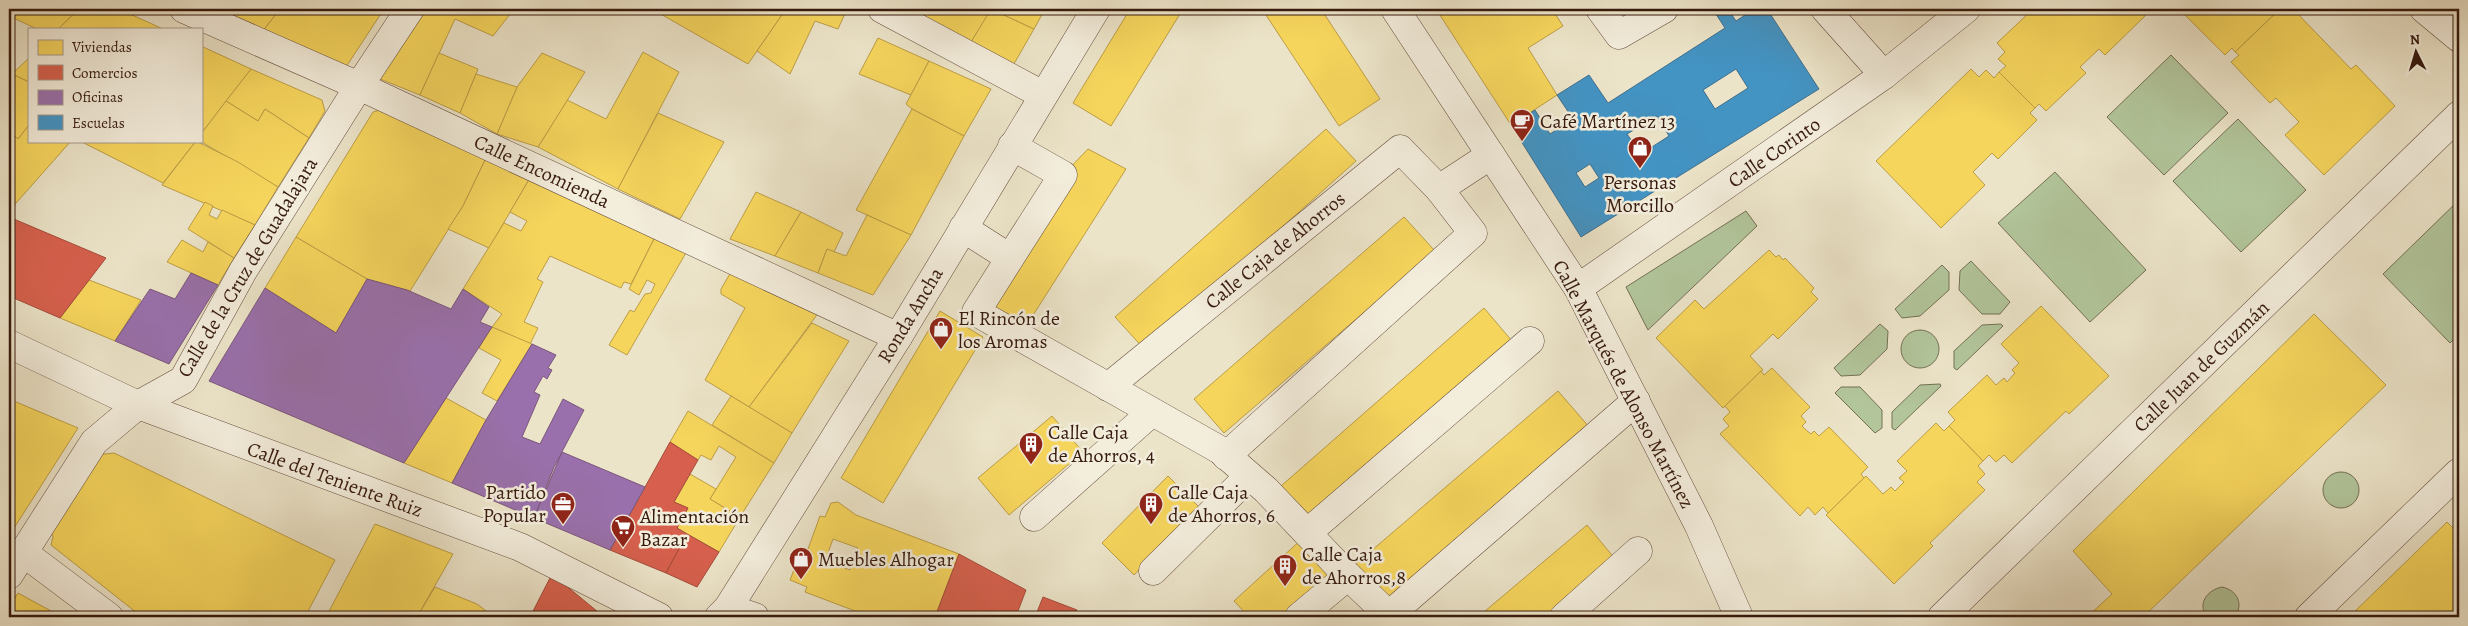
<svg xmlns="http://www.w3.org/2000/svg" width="2468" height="626" font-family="Alegreya,serif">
<rect width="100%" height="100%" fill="#ece4c9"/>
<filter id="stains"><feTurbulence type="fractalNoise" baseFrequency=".004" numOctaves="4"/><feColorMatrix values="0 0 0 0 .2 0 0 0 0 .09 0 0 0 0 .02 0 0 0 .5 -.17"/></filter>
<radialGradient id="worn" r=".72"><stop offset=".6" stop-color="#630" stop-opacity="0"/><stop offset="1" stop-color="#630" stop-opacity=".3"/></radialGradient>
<!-- green -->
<g fill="#b2c59b" stroke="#747054">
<polygon points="2171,55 2228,113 2164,175 2107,117"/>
<polygon points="2238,119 2306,190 2241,252 2173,181"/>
<polygon points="2055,172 2146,270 2090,322 1998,223"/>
<polygon points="2459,200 2459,334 2450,343 2383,274"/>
<polygon points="1746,211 1757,226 1648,330 1626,287"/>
<polygon points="1971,261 2010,302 2000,314 1982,314 1959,290 1960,271"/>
<polygon points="1942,265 1949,272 1949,290 1920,316 1902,318 1895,309"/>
<polygon points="1880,324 1888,331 1887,349 1860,375 1841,376 1834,368"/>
<polygon points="2001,324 2003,326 1957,370 1954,368 1954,351 1982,325"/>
<circle cx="1920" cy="349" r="19"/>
<polygon points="1940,384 1941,386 1895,430 1892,428 1892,412 1920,385"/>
<polygon points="1841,387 1860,387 1882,410 1882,428 1875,433 1835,393"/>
<circle cx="2341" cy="490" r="18"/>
<path d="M2222 587C2237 590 2244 604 2235 617H2207C2197 604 2207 590 2222 587Z"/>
</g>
<!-- homes -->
<g fill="#f6d55c" stroke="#bc9d45" fill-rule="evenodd">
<polygon points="9,9 79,9 58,29 37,29 9,16"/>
<polygon points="79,9 119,9 163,29 58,29"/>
<polygon points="207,9 280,9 262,32"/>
<polygon points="280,9 299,9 303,11 304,9 384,9 344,70 262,32"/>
<polygon points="427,9 514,9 493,36 455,19 420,95 380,79"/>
<polygon points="652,9 786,9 748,64"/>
<polygon points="786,9 847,9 838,29 815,21 790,74 757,51"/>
<polygon points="906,9 992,9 968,47"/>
<polygon points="991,9 1034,29 1011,69 968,47"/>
<polygon points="991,9 1045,9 1034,29"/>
<polygon points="1130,9 1183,9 1111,126 1073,103"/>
<polygon points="1262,9 1321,9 1380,99 1339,126"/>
<polygon points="1436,9 1552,9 1563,26 1528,48 1557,95 1511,125"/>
<polygon points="2033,9 2139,9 2145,16 2105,55 2099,49 2080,67 2086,73 2046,111 2039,104 2035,108 1999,72 2006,66 1998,59 2005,52 1997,43"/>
<polygon points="2190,9 2280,9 2235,52 2232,48 2225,55 2185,15"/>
<polygon points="2280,9 2293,9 2351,69 2356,65 2395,106 2324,175 2285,135 2299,122 2276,98 2270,103 2231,62 2239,55 2235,52"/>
<polygon points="878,38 929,61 911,95 859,74"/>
<polygon points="201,46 251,69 201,134"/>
<polygon points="643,52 679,72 618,189 538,147 567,100 606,119"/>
<polygon points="439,53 478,69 460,113 420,95"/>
<polygon points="542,53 585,72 538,147 497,134 517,87"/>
<polygon points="29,58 29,82 12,74"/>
<polygon points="929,61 991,89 964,136 912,109 906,104"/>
<polygon points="251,69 322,100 325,111 309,138 265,109 258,121 226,101"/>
<polygon points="1971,69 1979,77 1986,70 1994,78 1999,72 2035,108 2030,113 2037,120 1998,159 1992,153 1973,172 1985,185 1941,228 1876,161"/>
<polygon points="12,74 29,82 29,125 18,139 12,133 9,136 9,77"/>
<polygon points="476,74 517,87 497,134 460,113"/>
<polygon points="226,101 258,121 265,109 309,138 278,187 200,141 201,134"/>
<polygon points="912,109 964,136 911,235 856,210"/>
<polygon points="380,110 486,158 463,206 410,291 367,279 296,237 373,112"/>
<polygon points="658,113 724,142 680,219 618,189"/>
<polygon points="29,125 29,141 71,141 9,211 9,136 12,133 18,139"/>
<polygon points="1326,129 1356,161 1145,350 1115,317"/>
<polygon points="80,141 196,141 163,183"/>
<polygon points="196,141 238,162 278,187 255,225 162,185"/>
<polygon points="1088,149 1126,169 1023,331 990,302 1063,175"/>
<polygon points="486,158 530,178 489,248 448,229 463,206"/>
<polygon points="530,178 655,237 631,284 624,282 621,288 550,256 537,279 543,282 524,322 538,328 530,344 492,327 502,314 463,289 504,223 521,231 527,221 510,212"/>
<polygon points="756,192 801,212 775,256 730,239"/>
<polygon points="205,202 213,206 209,215 217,219 222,210 255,225 234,258 188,229"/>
<polygon points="801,212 843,233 834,252 827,249 818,273 775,256"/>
<polygon points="867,215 911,235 873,295 818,273 827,249 846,256"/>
<polygon points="1404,217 1435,251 1224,433 1194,399"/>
<polygon points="296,237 367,279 336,333 265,288"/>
<polygon points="655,237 687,251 627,355 609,345 630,310 634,312 645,294 651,293 655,284 647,280 639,295 629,289"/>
<polygon points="182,240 203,252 208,242 234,258 218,285 167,262"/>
<polygon points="1769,250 1776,257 1779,255 1783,260 1785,258 1814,288 1811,292 1818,299 1778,339 1773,334 1750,356 1763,370 1723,408 1656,338 1695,300 1704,309"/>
<polygon points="731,272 819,312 749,407 705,380 745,308 721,294 721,289"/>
<polygon points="89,280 141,300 115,341 60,318"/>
<polygon points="2041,306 2109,376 2069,414 2066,411 2012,463 2004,455 1996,462 1989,455 1983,461 1949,426 1955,420 1948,412 1987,375 1996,385 2004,378 2007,382 2015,373 2012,370 2019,363 2001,344"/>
<polygon points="1484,308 1512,341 1310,516 1281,486"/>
<polygon points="940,311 983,337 883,503 841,478"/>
<polygon points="2314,314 2386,385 2143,617 2087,617 2112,594 2073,551"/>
<polygon points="812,323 849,341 792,433 749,407"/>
<polygon points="492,327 532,344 497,401 482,393 501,360 479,348"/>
<polygon points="1772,368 1810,407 1801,416 1806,422 1802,426 1806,430 1811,434 1814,431 1819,436 1829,427 1868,467 1861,474 1864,478 1828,513 1823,507 1815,515 1808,507 1800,516 1720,434 1729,426 1723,419 1730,412 1725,406 1761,371 1764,375"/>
<polygon points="1558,391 1590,428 1384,606 1350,569"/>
<polygon points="731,396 792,433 774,463 712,425"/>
<polygon points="446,398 486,420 452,483 404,463"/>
<polygon points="9,399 78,428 9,536"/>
<polygon points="688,411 774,463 740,517 710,499 736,457 719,446 711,460 701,455 698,460 670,442"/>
<polygon points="1052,416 1083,452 1009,515 978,478"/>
<polygon points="1936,423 1944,431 1949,426 1983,461 1978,466 1985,474 1977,482 1985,490 1930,543 1933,546 1894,584 1826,515 1866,476 1883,494 1891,487 1895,491 1904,482 1899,478 1907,471 1897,461"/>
<polygon points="114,453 335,560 305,617 142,617 51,545 53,537 50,528 97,455"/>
<polygon points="690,474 716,489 710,499 740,517 719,552 677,528 688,508 674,502"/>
<polygon points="1168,476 1200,508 1134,575 1102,543"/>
<path d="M838 502 856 515 959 554 935 617H871L805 592 807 587 790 580 803 547 808 549 820 516 825 517 831 503ZM833 539 858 548 850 570 831 563 827 556Z"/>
<polygon points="2447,522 2459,534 2459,617 2349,617"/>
<polygon points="375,524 453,554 417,617 326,617"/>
<polygon points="1587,525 1616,560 1548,617 1478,617"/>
<polygon points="1303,538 1335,573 1287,617 1249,617 1234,601"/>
<polygon points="435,587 477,604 494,617 417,617"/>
<polygon points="18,593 62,617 9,617 9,607"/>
</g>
<!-- shops -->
<g fill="#d6604d" stroke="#a64b3a">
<polygon points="9,217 106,258 60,318 9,296"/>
<polygon points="670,442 698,460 674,502 688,508 677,528 687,534 666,573 610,550"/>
<polygon points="687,534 719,552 697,587 666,573"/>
<polygon points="959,554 1026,590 1018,611 1035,617 935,617"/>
<polygon points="552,574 604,617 530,617"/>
<polygon points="1043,597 1077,610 1074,617 1035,617"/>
</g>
<!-- offices -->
<g fill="#9970ab" stroke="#7b567c">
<polygon points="191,273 218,285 169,364 115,341 150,289 175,299"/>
<polygon points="367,279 407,290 451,309 463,289 489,307 480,322 492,327 404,463 209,381 265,288 336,333"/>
<polygon points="532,344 556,355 548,368 552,370 547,379 543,376 534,392 540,395 522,437 540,444 563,399 584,410 554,467 534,518 452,483 486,420"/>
<polygon points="562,452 645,487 610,550 534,518"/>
</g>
<!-- schools -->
<path fill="#4393c3" stroke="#3f6f8d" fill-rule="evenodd" d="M1718 9H1728L1736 21 1754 9H1767L1819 89 1581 237 1511 125 1535 110 1550 134 1573 119 1557 95 1589 75 1608 103 1725 28 1714 11ZM1736 69 1748 88 1715 109 1703 90ZM1657 116 1669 136 1641 154 1627 134ZM1590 164 1599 178 1585 187 1576 173Z"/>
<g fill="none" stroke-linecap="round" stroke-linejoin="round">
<defs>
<g id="pedestrian">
<polyline points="963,228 1010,258 1063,175 1012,146"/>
<polyline points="1010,258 976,312 1220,450 1266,490 1348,576 1391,617"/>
<polyline points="1108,387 1400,149 1439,189 1491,155"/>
<polyline points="1226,456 1473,233 1439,189"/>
<polyline points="1034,517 1152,412"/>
<polyline points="1307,533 1530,341"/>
<polyline points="1153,571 1249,476"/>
<polyline points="1389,615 1636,401"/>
<polyline points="1299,617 1348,576"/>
<polyline points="1564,617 1638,551"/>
</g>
<g id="minor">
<polyline points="184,9 359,86 898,337"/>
<polyline points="882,9 1043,95"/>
<polyline points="1395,9 1578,288 1699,526 1739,617"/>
<polyline points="1600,9 1619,35 1664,9"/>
<polyline points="1825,9 1884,75"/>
<polyline points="2424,9 2459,38"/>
<polyline points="1578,288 1884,75 1966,9"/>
<polyline points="9,344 138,405 520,547 659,617"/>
<polyline points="24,553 109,617"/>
<polyline points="9,575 94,442 138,405 183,380 243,271 359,86 410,9"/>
<polyline points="728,608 755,617"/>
<polyline points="719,617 728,608 898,337 1096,9"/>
<polyline points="1942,617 2459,115"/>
<polyline points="2309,617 2458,473 2459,475"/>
</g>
</defs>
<!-- pedestrian casing -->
<use href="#pedestrian" stroke="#644c3d" stroke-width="29"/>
<!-- minor casing -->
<use href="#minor" stroke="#644c3d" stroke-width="29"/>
<!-- pedestrian -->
<use href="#pedestrian" stroke="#f3eddc" stroke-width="28"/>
<!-- minor -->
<use href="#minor" stroke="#f3eddc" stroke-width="28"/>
</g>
<!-- icons -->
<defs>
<symbol id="cafe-pin" viewBox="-11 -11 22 30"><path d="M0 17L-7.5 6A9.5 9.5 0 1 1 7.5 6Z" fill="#8f2418" stroke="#f3eddc"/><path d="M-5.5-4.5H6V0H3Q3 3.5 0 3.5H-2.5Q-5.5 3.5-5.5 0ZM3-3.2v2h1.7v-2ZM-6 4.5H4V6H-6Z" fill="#fff"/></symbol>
<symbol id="shop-pin" viewBox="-11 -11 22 30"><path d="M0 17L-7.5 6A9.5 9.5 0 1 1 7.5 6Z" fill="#8f2418" stroke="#f3eddc"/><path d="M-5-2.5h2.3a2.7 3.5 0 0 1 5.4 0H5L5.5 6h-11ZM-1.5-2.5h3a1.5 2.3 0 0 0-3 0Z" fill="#fff"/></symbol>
<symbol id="building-pin" viewBox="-11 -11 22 30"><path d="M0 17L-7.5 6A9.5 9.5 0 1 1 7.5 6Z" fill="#8f2418" stroke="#f3eddc"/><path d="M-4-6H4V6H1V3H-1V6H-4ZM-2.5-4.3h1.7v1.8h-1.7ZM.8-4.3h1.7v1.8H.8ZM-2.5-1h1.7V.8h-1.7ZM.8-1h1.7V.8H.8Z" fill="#fff"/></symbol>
<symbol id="office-pin" viewBox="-11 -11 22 30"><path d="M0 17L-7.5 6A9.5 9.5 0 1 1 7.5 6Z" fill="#8f2418" stroke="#f3eddc"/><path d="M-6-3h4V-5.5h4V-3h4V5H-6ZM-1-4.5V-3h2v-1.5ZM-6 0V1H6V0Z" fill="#fff"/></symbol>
<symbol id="supermarket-pin" viewBox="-11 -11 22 30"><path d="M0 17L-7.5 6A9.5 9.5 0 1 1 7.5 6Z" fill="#8f2418" stroke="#f3eddc"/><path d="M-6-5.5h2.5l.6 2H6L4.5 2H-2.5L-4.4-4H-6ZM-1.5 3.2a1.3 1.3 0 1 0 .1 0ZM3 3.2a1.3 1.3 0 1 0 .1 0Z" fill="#fff"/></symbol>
</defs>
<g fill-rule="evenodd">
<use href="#cafe-pin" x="1508" y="107" width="28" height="38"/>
<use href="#shop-pin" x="1626" y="134" width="28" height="38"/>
<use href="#shop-pin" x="927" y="315" width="28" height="38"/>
<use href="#building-pin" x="1017" y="430" width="28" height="38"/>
<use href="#office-pin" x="549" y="490" width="28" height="38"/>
<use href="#building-pin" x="1137" y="490" width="28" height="38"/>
<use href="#supermarket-pin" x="609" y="513" width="28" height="38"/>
<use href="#shop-pin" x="787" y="545" width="28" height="38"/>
<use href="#building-pin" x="1271" y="552" width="28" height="38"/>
</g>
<g text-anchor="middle" stroke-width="5" stroke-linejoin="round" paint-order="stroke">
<!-- poi labels -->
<g font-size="20" fill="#361a0e" stroke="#f3eddc" text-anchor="start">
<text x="1540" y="128">Café Martínez 13</text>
<text x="1640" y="189" text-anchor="middle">Personas<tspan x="1640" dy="23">Morcillo</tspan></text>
<text x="958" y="325">El Rincón de<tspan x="958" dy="23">los Aromas</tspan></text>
<text x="1048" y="439">Calle Caja<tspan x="1048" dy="23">de Ahorros, 4</tspan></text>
<text x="546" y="499" text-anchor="end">Partido<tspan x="546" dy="23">Popular</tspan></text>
<text x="1168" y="499">Calle Caja<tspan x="1168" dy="23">de Ahorros, 6</tspan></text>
<text x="640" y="523">Alimentación<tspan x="640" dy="23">Bazar</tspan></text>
<text x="1302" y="561">Calle Caja<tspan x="1302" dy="23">de Ahorros,8</tspan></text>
<text x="818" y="566">Muebles Alhogar</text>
</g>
<!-- street labels -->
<g font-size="20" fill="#361a0e" stroke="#f3eddc">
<text transform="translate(1774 152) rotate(-35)" y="7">Calle Corinto</text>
<text transform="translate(542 171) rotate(25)" y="7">Calle Encomienda</text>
<text transform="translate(1275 250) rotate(-39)" y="7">Calle Caja de Ahorros</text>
<text transform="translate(247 267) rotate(-59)" y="7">Calle de la Cruz de Guadalajara</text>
<text transform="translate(910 315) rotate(-59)" y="7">Ronda Ancha</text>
<text transform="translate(2201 366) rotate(-44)" y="7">Calle Juan de Guzmán</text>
<text transform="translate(1624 384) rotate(62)" y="7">Calle Marqués de Alonso Martínez</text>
<text transform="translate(335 479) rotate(20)" y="7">Calle del Teniente Ruiz</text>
</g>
</g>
<!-- margin -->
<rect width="2468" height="626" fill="none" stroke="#ece4c9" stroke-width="30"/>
<rect x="10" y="10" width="2448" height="606" fill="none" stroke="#361a0e" stroke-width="2.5"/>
<rect x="15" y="15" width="2438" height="596" fill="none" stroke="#361a0e"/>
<!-- legend -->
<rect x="28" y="28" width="175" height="115" fill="#f3eddc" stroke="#a7998a"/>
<rect x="38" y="40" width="25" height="15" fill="#f6d55c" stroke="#a7998a"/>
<text x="72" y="52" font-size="15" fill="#361a0e">Viviendas</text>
<rect x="38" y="65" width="25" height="15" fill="#d6604d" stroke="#a7998a"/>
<text x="72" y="78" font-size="15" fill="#361a0e">Comercios</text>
<rect x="38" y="90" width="25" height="15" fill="#9970ab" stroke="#a7998a"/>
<text x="72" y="102" font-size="15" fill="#361a0e">Oficinas</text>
<rect x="38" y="115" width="25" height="15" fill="#4393c3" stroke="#a7998a"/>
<text x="72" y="128" font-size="15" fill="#361a0e">Escuelas</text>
<!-- north arrow -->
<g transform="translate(2416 52) rotate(355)" stroke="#f3eddc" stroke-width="4" paint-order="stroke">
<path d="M0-4L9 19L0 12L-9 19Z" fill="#361a0e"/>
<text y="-8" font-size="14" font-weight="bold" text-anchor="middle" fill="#361a0e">N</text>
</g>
<rect width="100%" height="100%" filter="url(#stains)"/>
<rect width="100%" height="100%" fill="url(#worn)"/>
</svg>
